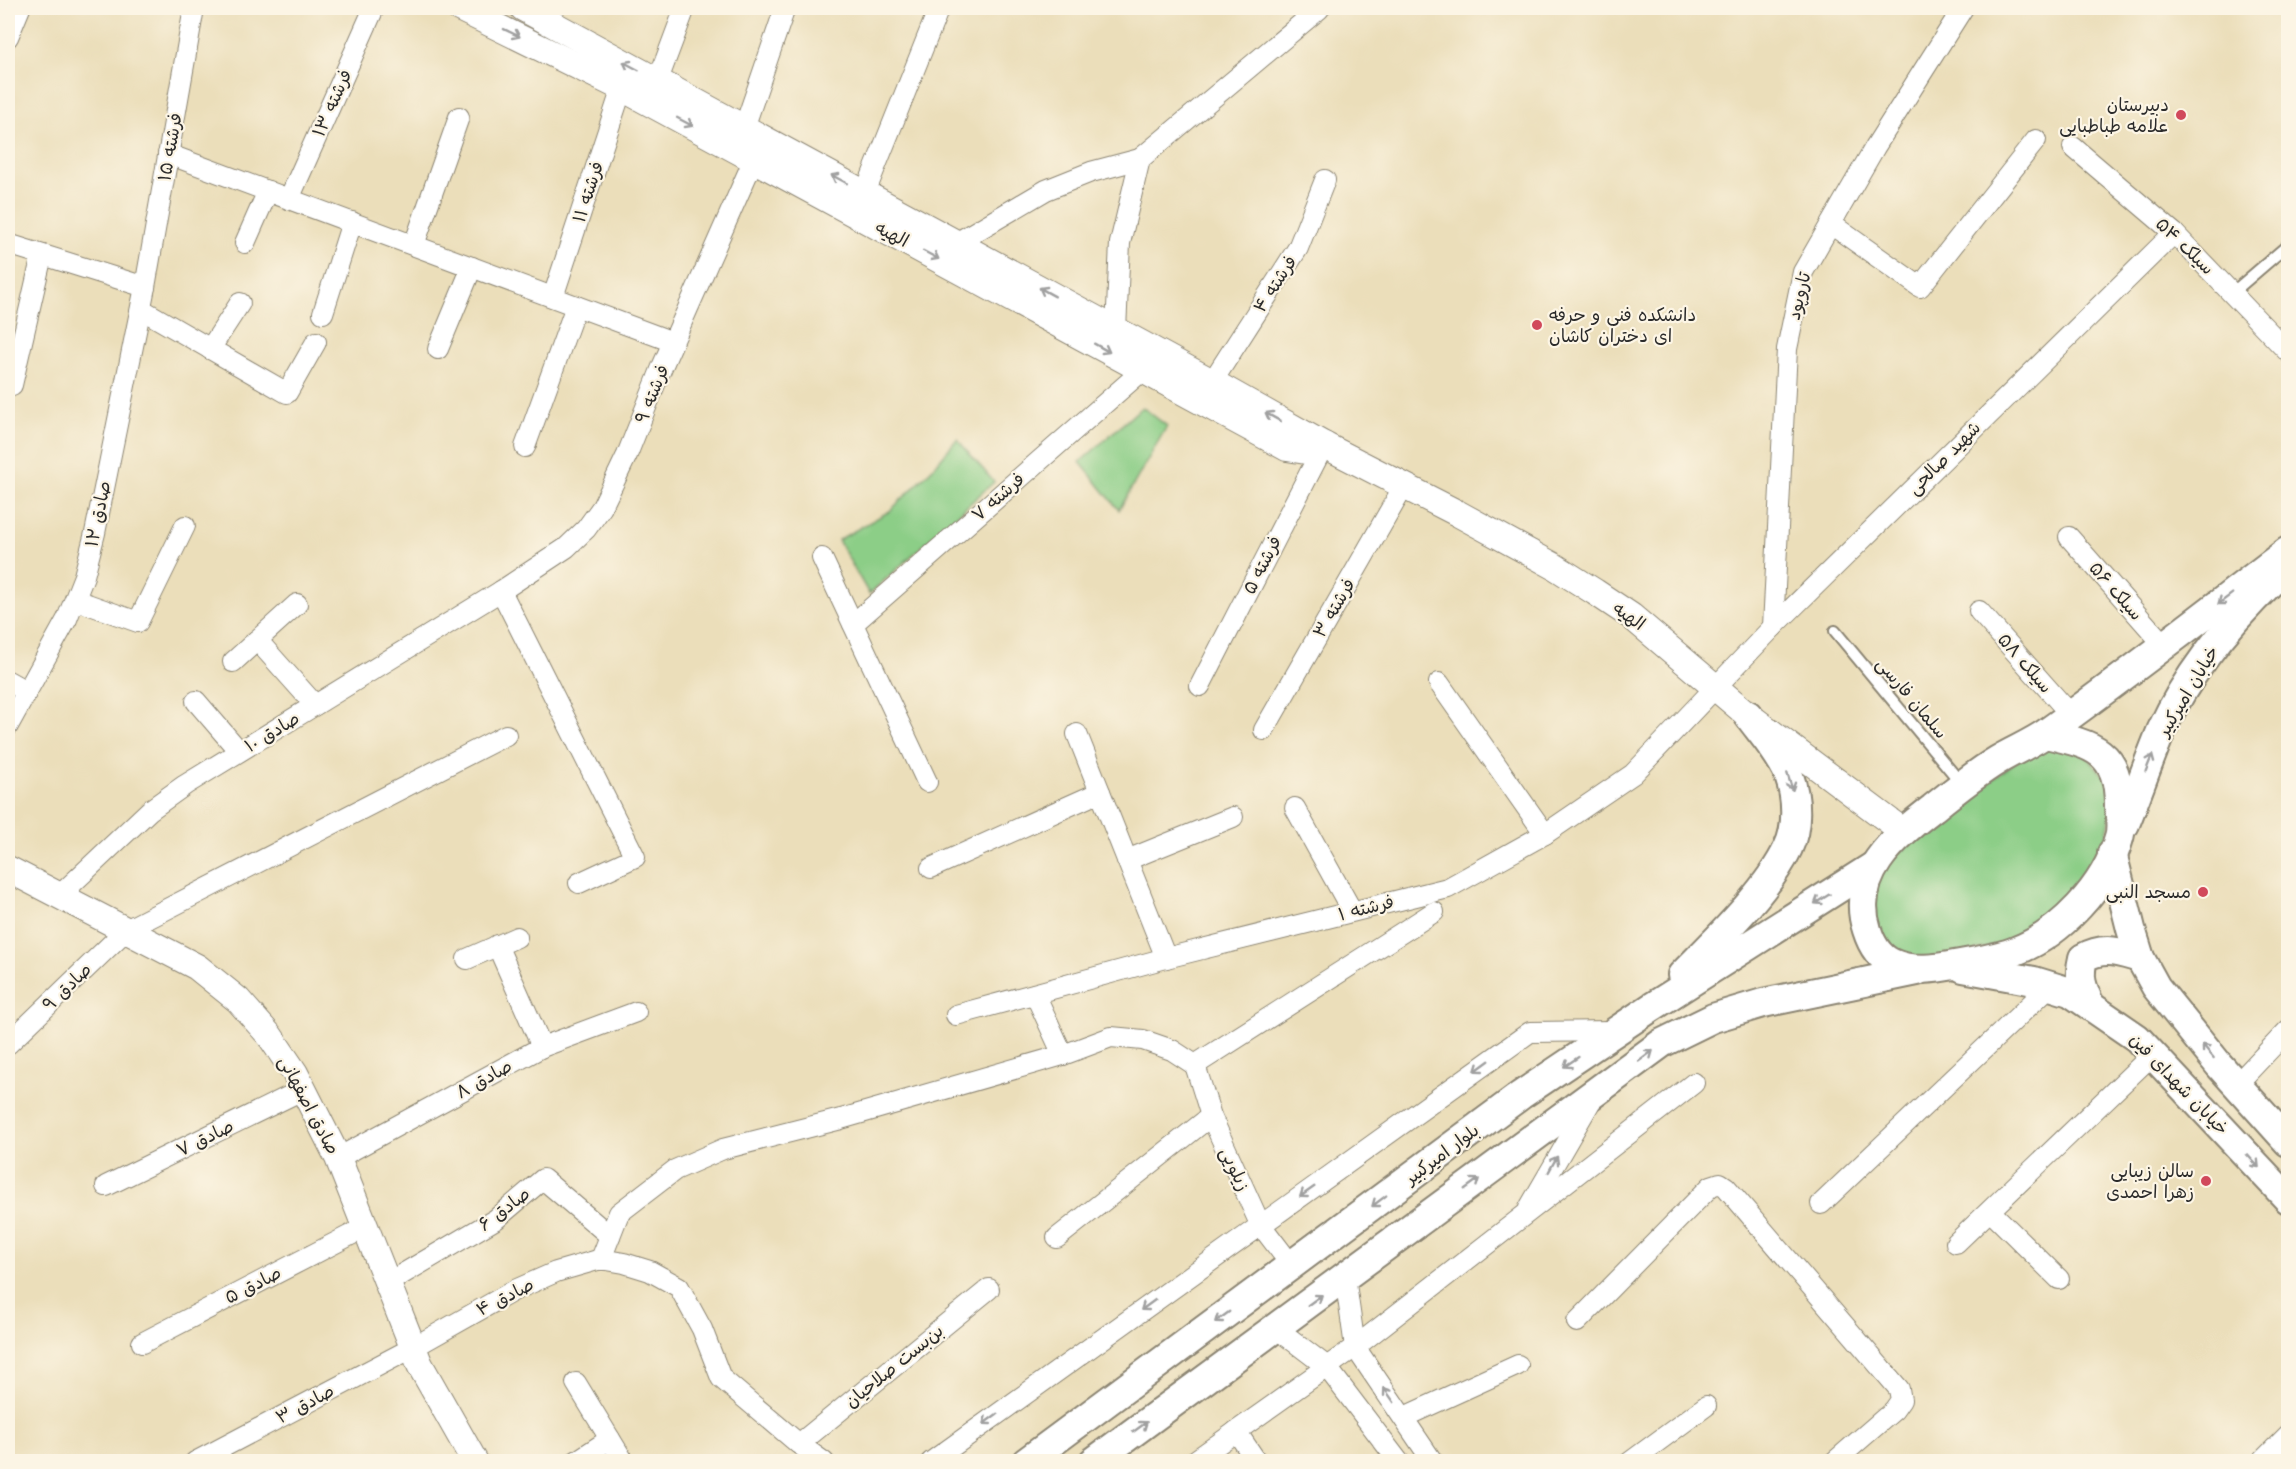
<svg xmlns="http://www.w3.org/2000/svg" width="2296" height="1469" font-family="'Shantell Sans','Playpen Sans Arabic',sans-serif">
<rect width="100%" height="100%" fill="#fcf5e5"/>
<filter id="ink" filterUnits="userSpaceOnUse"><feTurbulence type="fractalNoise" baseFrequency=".0167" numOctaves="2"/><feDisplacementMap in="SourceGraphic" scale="12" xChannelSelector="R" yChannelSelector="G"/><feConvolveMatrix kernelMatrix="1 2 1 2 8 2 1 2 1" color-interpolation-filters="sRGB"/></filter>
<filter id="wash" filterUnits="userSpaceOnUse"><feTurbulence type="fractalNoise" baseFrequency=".008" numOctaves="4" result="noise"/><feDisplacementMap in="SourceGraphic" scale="24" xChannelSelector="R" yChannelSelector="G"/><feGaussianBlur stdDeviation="1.35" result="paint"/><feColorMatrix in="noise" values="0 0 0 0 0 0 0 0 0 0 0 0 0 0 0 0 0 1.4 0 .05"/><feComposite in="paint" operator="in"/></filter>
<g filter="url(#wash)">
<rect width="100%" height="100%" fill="#ebdeba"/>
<!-- green -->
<g fill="#8cce87" stroke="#5c7c59" stroke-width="1.5">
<polygon points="1142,407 1167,426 1119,510 1080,462"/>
<polygon points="957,439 994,482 869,594 838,540 890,511 933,468"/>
<polygon points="2046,738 2077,744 2116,790 2099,874 2040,934 1921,965 1882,952 1868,895 1875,871"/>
</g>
</g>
<g filter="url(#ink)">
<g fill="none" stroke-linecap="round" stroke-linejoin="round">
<defs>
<g id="service">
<polyline points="2232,293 2288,245"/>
<polyline points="1835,631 1961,783"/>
</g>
<g id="minor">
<polyline points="8,37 20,8"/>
<polyline points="658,80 685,8"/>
<polyline points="744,128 785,8"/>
<polyline points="2073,147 2174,233 2288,352"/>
<polyline points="168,154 673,342"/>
<polyline points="865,193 939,8"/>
<polyline points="289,199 374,8"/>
<polyline points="1831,224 1920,287 2036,140"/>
<polyline points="245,243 268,191"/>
<polyline points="956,243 1046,190 1091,172 1140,159"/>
<polyline points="8,244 145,287"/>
<polyline points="414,245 459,117"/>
<polyline points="553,297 622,88"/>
<polyline points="141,309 287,393 316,342"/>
<polyline points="323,313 352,222"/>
<polyline points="1116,330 1120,243 1140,159 1319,9"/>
<polyline points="210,349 240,303"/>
<polyline points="438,349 472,267"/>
<polyline points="1212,382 1298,248 1325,180"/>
<polyline points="12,385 42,255"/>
<polyline points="525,447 576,306"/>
<polyline points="2069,537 2164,645"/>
<polyline points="822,558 927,782"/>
<polyline points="501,591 635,857 579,883"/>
<polyline points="76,600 138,622 185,526"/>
<polyline points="1979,611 2071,715"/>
<polyline points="853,624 1143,370"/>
<polyline points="1773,627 1787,349 1803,272 1875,147 1963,8"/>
<polyline points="257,640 315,705"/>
<polyline points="233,662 297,604"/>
<polyline points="8,681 26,691"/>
<polyline points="1439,683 1545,834"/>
<polyline points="1200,686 1324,445"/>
<polyline points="196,701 239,751"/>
<polyline points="8,726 67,619 84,576 95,533 145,287 194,8"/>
<polyline points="1264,730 1404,486"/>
<polyline points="1077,734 1166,958"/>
<polyline points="1295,808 1352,911"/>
<polyline points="1127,860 1233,817"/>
<polyline points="931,868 1100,792"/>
<polyline points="59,896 150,810 185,785 501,591 566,548 586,529 602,507 627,455 662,367 754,159"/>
<polyline points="497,945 542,1047"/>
<polyline points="467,959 517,937"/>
<polyline points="1035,994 1063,1055"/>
<polyline points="956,1015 1166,958 1448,888 1545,834 1633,774 1773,627 2174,233"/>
<polyline points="8,1044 126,930 506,735"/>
<polyline points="1195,1065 1434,912"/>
<polyline points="1195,1065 1211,1116 1260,1224 1292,1266"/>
<polyline points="2237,1084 2288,1030"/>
<polyline points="338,1158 542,1047 636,1012"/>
<polyline points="106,1186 304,1089"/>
<polyline points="1821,1204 2050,986"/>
<polyline points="1529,1208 1591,1101"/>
<polyline points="1990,1211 2059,1279"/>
<polyline points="1057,1238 1211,1116"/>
<polyline points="1956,1243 2153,1054"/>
<polyline points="601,1259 619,1213 675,1170 723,1149 841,1119 1063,1055 1111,1037 1143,1040 1172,1050 1195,1065"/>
<polyline points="1345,1277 1355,1347 1433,1462"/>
<polyline points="389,1282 496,1219 543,1179 610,1236"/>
<polyline points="1577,1322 1711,1186 1720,1183 1726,1187 1899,1389 1901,1400 1894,1410 1834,1462"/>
<polyline points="1276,1328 1326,1366 1399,1462"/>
<polyline points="142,1343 364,1228"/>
<polyline points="576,1383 624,1462"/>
<polyline points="1404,1417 1518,1365"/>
<polyline points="1236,1431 1257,1462"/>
<polyline points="799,1444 989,1289"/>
<polyline points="195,1462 414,1347 515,1290 556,1272 601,1259 624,1263 650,1271 679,1287 702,1329 721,1378 799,1444 824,1462"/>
<polyline points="575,1462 610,1439"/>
<polyline points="931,1462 1530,1032 1615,1031"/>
<polyline points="1193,1462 1355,1347 1694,1083"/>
<polyline points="1630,1462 1706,1406"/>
<polyline points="2261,1462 2288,1435"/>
</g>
<g id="tertiary">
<polyline points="459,8 622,88 1287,448 1306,451 1324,445"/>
<polyline points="523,8 1212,382 1324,445 1457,513 1554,566 1595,592 1631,616 1748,715 1904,832"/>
<polyline points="8,869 197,967 238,1000 270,1036 295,1073 338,1158 420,1365 475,1462"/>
</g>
<g id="secondary">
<path d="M2046 734C2094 745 2119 751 2119 806 2120 816 2122 829 2119 838 2106 886 2060 935 2013 952 1996 958 1978 961 1960 964 1938 968 1914 973 1892 963 1879 957 1871 943 1867 930 1849 875 1894 838 1933 808 1954 791 1975 774 1998 760 2014 750 2033 743 2049 731 2130 673 2209 611 2288 551"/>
<path d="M2125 824C2138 792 2149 760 2162 729 2187 674 2229 623 2272 581"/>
<polyline points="2112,853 2131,929 2140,958 2156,987 2219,1065 2288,1142"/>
<polyline points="1963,968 2034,981 2070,992 2137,1038 2288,1199"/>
<path d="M1682 975C1715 941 1768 891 1788 848 1798 827 1797 798 1789 776 1782 756 1761 733 1748 715"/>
<path d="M2090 1005C2082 987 2078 978 2083 958 2104 946 2118 952 2140 958"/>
<polyline points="1026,1462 1521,1095 1652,1007 1872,867"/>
<polyline points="1093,1462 1662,1043 1713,1018 1763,1003 1917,971"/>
</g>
</defs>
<!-- service casing -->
<use href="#service" stroke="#8b8472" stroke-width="14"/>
<!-- minor casing -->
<use href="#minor" stroke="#8b8472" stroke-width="22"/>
<!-- tertiary casing -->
<use href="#tertiary" stroke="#8b8472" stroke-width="28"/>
<!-- secondary casing -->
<use href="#secondary" stroke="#8b8472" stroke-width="32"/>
<!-- service -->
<use href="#service" stroke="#fff" stroke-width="10"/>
<!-- minor -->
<use href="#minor" stroke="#fff" stroke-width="20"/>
<!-- tertiary -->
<use href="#tertiary" stroke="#fff" stroke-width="26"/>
<!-- secondary -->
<use href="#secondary" stroke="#fff" stroke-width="28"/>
</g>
<!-- one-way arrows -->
<defs><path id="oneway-shaft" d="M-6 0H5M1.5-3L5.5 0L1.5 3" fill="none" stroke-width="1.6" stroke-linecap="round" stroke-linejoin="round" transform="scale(1.5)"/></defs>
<g stroke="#a0a0a0">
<use href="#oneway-shaft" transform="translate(512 33) rotate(26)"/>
<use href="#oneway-shaft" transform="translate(631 66) rotate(-152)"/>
<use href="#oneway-shaft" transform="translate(685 122) rotate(28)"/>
<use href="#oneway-shaft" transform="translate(839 179) rotate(-152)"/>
<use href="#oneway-shaft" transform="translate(931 255) rotate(28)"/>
<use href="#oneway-shaft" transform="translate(1047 292) rotate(-151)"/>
<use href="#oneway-shaft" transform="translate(1102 348) rotate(29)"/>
<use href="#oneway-shaft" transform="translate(1273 417) rotate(-151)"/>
<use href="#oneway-shaft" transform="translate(2225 599) rotate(143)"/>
<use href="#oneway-shaft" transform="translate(2149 763) rotate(-68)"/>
<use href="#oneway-shaft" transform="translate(1790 782) rotate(72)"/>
<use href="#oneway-shaft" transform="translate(1822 899) rotate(148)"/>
<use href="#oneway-shaft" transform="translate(2208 1051) rotate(-129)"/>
<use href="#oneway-shaft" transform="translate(1646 1056) rotate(-37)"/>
<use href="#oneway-shaft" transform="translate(1571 1062) rotate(146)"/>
<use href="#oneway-shaft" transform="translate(1482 1066) rotate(144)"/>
<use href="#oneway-shaft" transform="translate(2253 1161) rotate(47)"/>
<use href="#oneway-shaft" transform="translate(1553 1164) rotate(-61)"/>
<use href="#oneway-shaft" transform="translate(1472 1184) rotate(-36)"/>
<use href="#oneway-shaft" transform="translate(1307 1192) rotate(145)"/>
<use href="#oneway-shaft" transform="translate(1379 1201) rotate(143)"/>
<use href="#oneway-shaft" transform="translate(1315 1300) rotate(-36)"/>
<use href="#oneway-shaft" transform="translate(1148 1305) rotate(144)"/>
<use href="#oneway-shaft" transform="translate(1222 1317) rotate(144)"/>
<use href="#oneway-shaft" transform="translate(1389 1395) rotate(-125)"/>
<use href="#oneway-shaft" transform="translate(990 1419) rotate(144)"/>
<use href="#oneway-shaft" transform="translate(1140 1427) rotate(-36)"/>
</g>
</g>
<!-- markers -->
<g fill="#d1495b" stroke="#fcf5e5" stroke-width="2">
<circle cx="2181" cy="115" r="6"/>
<circle cx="1537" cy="325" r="6"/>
<circle cx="2203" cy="892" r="6"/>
<circle cx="2206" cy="1181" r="6"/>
</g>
<g text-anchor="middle" stroke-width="4.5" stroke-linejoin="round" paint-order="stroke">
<!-- street labels -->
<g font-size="18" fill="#2b2b2b" stroke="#fcf5e5">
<text transform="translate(332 103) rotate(-66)" y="6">فرشته ۱۳</text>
<text transform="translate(170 147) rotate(-80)" y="6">فرشته ۱۵</text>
<text transform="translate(588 192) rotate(-72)" y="6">فرشته ۱۱</text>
<text transform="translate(892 234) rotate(28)" y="6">الهیه</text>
<text transform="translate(2185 246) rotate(44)" y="6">سیلک ۵۴</text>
<text transform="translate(1275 284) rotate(-57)" y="6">فرشته ۴</text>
<text transform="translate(1799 296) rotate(-76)" y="6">تاروپود</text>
<text transform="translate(652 394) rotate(-68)" y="6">فرشته ۹</text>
<text transform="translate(1944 458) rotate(-45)" y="6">شهید صالحی</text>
<text transform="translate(998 497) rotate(-41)" y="6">فرشته ۷</text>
<text transform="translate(98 514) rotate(-78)" y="6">صادق ۱۲</text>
<text transform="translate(1262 565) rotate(-63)" y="6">فرشته ۵</text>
<text transform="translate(2116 591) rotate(49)" y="6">سیلک ۵۶</text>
<text transform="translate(1334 608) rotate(-60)" y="6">فرشته ۳</text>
<text transform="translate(1629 616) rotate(36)" y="6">الهیه</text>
<text transform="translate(2025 663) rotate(49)" y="6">سیلک ۵۸</text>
<text transform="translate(2188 691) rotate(-59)" y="6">خیابان امیرکبیر</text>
<text transform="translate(1912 698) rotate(50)" y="6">سلمان فارسی</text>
<text transform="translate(272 732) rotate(-31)" y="6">صادق ۱۰</text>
<text transform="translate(1366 908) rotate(-14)" y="6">فرشته ۱</text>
<text transform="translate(67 987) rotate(-44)" y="6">صادق ۹</text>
<text transform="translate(484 1079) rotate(-29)" y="6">صادق ۸</text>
<text transform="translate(2179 1084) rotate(46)" y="6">خیابان شهدای فین</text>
<text transform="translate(309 1105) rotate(62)" y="6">صادق اصفهانی</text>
<text transform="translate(205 1138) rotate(-26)" y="6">صادق ۷</text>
<text transform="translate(1442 1154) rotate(-37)" y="6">بلوار امیرکبیر</text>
<text transform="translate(1235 1169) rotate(65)" y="6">زیلویی</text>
<text transform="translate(504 1209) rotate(-37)" y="6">صادق ۶</text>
<text transform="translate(253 1285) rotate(-27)" y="6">صادق ۵</text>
<text transform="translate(505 1297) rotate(-27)" y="6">صادق ۴</text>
<text transform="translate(894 1366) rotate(-39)" y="6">بن‌بست صلاحیان</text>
<text transform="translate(305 1404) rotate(-28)" y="6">صادق ۳</text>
</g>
<!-- poi labels -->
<g font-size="18" fill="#2b2b2b" stroke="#fcf5e5" text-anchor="end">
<text x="2169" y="111">دبیرستان<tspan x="2169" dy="21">علامه طباطبایی</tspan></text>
<text x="1549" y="321" text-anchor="start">دانشکده فنی و حرفه<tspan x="1549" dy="21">ای دختران کاشان</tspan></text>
<text x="2191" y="898">مسجد النبی</text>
<text x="2194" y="1177">سالن‌ زیبایی<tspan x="2194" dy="21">زهرا احمدی</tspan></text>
</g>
</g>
<!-- margin -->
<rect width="2296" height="1469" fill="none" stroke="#fcf5e5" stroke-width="30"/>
</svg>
